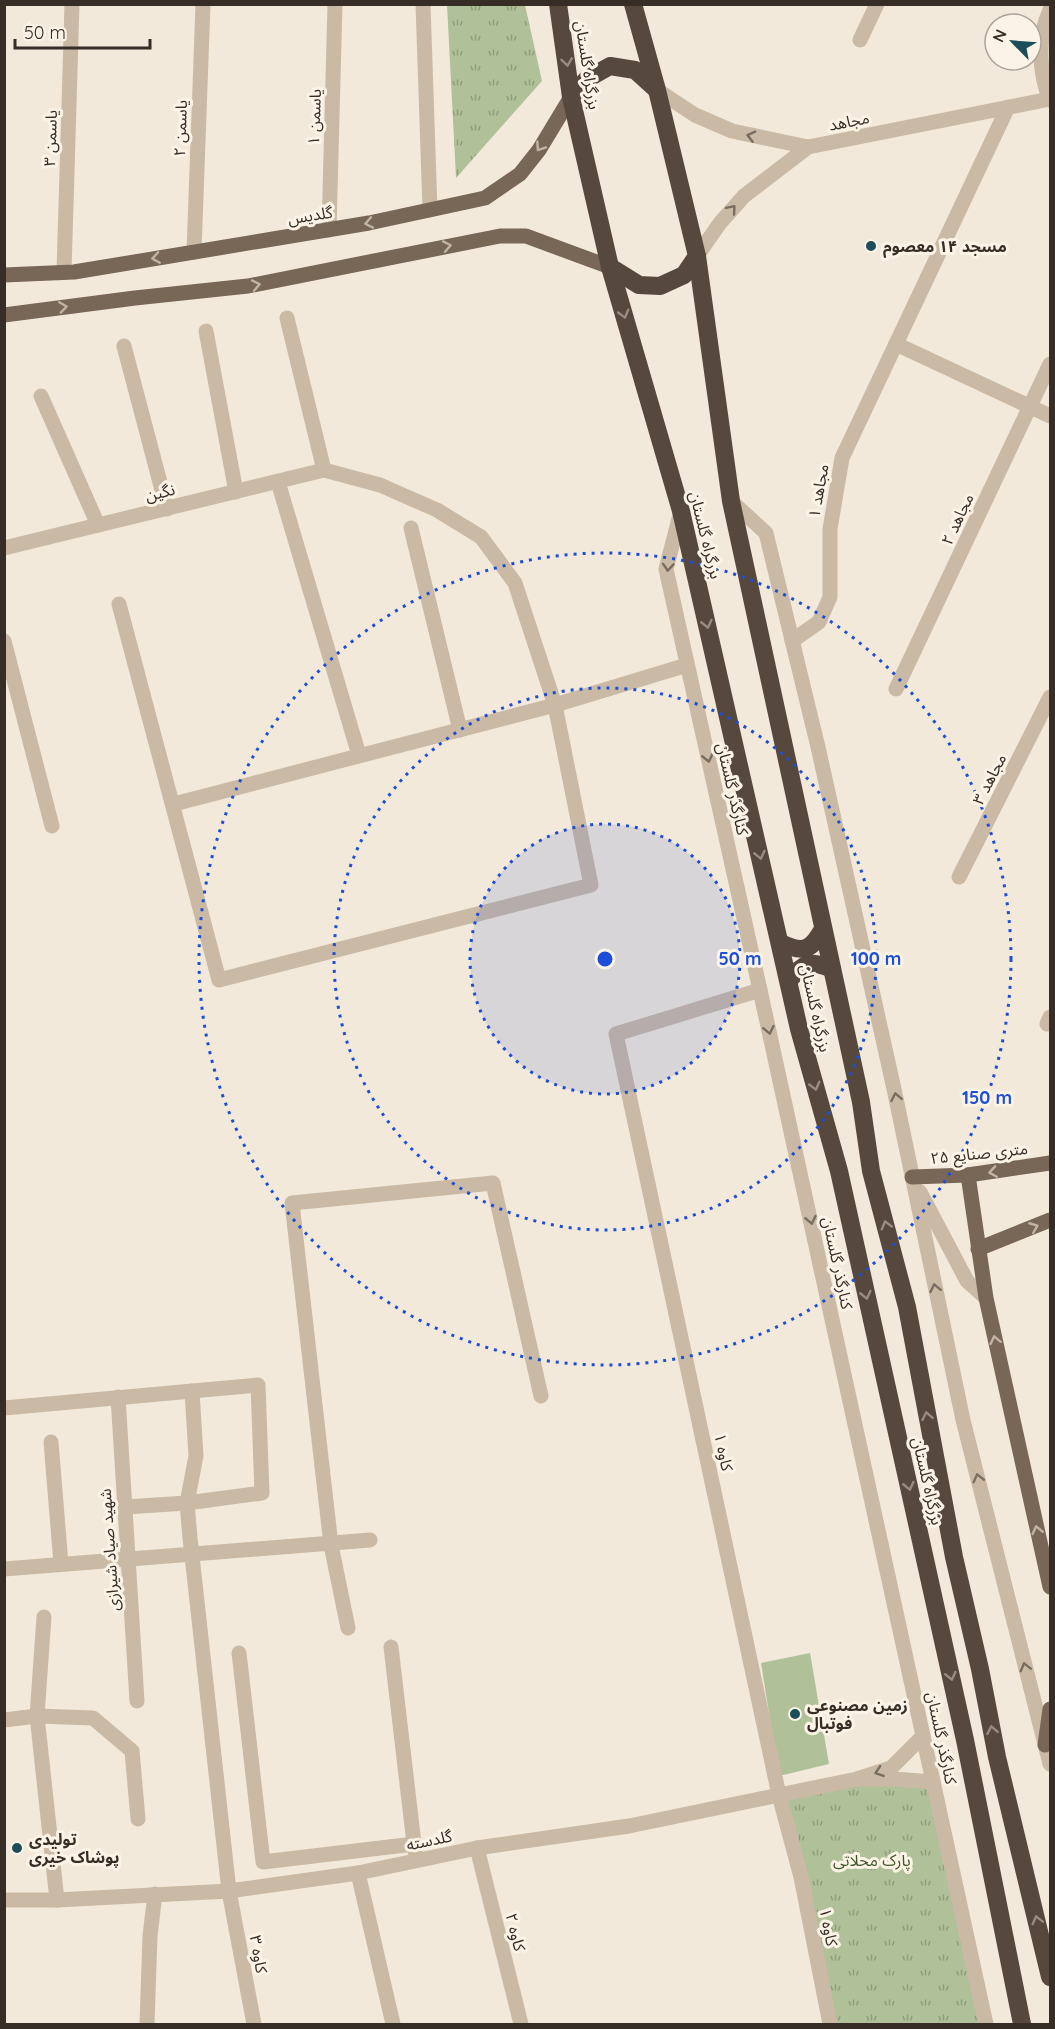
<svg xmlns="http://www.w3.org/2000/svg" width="1055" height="2029" font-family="Quicksand,'Noto Sans Arabic',sans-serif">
<defs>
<pattern id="grass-tufts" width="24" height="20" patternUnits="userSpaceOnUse" patternTransform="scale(1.5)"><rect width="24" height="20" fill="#b0c199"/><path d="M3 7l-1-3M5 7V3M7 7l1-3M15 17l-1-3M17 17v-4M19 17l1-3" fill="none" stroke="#909d7d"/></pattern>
</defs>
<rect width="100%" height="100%" fill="#f2e9da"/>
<!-- grass -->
<g fill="url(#grass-tufts)">
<polygon points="447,5 525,5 542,81 456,178"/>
<polygon points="894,1779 933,1782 987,2024 832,2024 779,1795"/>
</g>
<!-- pitch -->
<polygon fill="#b0c199" points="810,1653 829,1764 779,1776 761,1663"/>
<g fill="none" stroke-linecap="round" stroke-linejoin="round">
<!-- minor -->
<g stroke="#cabaa5" stroke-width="15">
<polyline points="423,4 430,210"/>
<path d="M1050 10C1037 38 1039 73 1050 100"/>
<polyline points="860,40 877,4"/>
<polyline points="657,90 695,115 732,131 808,147"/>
<polyline points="329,230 335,4"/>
<polyline points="194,252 203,4"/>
<polyline points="697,256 720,223 744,196 808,147 1050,99"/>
<polyline points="64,272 72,4"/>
<polyline points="287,318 324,470"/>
<polyline points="206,331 236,492"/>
<polyline points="896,344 1050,416"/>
<polyline points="124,346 167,509"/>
<polyline points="41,396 98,525"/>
<polyline points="278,482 359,755"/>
<polyline points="731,501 766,533 818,747 894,1089 963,1420 1050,1764"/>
<polyline points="681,511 666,569 760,990 986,2024"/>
<polyline points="411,528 460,730"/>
<polyline points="4,548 324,470 380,485 437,510 481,537 515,583 555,705 591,885 219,980 119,604"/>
<polyline points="4,641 52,826"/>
<polyline points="792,641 819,622 830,597 830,529 842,458 1008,107"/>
<polyline points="896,689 1050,364"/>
<polyline points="174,804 555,705 687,665"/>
<polyline points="959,877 1050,697"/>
<polyline points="760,990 616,1034 779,1795 801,1877 830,2024"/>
<polyline points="1047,1024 1050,1017"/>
<polyline points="920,1192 967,1281 986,1298"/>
<polyline points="192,1391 196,1456 187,1503 190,1538 229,1891 254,2024"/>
<polyline points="118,1397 137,1701"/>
<polyline points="4,1408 258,1385 262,1493 187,1503 125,1507"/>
<polyline points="51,1442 61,1564"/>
<polyline points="4,1569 370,1540"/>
<polyline points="44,1617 37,1716 57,1900"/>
<polyline points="348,1628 331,1545 292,1203 493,1183 541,1396"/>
<polyline points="391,1647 415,1852"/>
<polyline points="239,1653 263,1862 414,1844"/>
<polyline points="4,1720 37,1716 93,1718 132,1751 138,1819"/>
<polyline points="923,1736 891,1768 857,1779 894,1779 933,1782"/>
<polyline points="477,1848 521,2024"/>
<polyline points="358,1873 393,2024"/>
<polyline points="4,1900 57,1900 229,1891 358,1873 477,1848 629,1826 857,1779"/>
<polyline points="147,2024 150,1936 155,1894"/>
</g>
<!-- major -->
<g stroke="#786657" stroke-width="15">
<polyline points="4,275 74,272 369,223 485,198 520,174 539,150 571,97"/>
<polyline points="4,315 135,298 248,286 500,236 526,236 610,267"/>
<polyline points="968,1175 986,1298 1050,1587"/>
<polyline points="912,1177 968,1175 1050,1163"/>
<polyline points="978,1249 1050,1220"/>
<polyline points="1045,1745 1050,1709"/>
</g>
<!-- highway -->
<g stroke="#57483e" stroke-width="18">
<polyline points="558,4 571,97 610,267 681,511 799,1029 839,1171 965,1740 1022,2024"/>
<polyline points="633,4 657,90 697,256 731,501 861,1102 871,1171 907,1307 954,1557 980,1669 997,1757 1050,1977"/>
<polyline points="571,97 587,79 610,66 635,70 656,89"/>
<polyline points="610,267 639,285 660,286 684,275 697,256"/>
<path d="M781 943C804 954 811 950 823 929"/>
<path d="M789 980C804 963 810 959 832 969"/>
</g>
</g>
<!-- one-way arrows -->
<defs><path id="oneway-chevron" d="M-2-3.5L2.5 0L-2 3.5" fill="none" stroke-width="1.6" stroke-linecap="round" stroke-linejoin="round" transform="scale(1.5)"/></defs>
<g stroke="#988c81">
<use href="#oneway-chevron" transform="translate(567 62) rotate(82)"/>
<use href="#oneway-chevron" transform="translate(624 314) rotate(74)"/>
<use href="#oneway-chevron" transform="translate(707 624) rotate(77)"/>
<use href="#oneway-chevron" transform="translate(760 855) rotate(77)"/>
<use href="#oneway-chevron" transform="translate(815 1086) rotate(75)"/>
<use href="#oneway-chevron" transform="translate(886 1225) rotate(-106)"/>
<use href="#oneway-chevron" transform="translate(866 1295) rotate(77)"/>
<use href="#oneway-chevron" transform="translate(927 1416) rotate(-101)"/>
<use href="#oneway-chevron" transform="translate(909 1486) rotate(77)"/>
<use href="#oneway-chevron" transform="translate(951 1676) rotate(77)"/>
<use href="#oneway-chevron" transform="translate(992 1730) rotate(-101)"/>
<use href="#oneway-chevron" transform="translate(1037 1920) rotate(-104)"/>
</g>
<g stroke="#796c60">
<use href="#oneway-chevron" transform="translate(751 136) rotate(-166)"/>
<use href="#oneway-chevron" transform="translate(732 209) rotate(-50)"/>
<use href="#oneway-chevron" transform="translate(668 567) rotate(94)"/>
<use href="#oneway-chevron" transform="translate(708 758) rotate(77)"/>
<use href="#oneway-chevron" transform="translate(769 1030) rotate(78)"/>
<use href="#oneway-chevron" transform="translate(896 1097) rotate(-101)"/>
<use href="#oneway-chevron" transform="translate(811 1220) rotate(78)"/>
<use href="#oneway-chevron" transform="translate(935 1288) rotate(-102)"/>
<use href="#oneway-chevron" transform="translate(978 1478) rotate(-104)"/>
<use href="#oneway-chevron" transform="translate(1025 1667) rotate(-104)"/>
<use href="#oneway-chevron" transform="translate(879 1772) rotate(161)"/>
</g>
<g stroke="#c0b4a6">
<use href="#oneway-chevron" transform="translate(540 147) rotate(124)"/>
<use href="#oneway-chevron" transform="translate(369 223) rotate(169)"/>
<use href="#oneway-chevron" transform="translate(447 246) rotate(-11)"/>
<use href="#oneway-chevron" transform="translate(156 258) rotate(171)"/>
<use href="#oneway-chevron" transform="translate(256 285) rotate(-11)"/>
<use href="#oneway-chevron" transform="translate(63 307) rotate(-8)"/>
<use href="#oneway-chevron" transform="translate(993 1172) rotate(171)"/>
<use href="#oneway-chevron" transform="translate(1034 1227) rotate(-22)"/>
<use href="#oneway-chevron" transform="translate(995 1340) rotate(-102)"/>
<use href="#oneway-chevron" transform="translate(1037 1530) rotate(-103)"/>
</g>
<!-- distance rings -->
<circle cx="605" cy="959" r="135" fill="#1d4ed8" fill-opacity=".12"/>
<g fill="none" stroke="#1d4ed8" stroke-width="3" stroke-dasharray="3 6">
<circle cx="605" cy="959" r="135"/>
<circle cx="605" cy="959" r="271"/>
<circle cx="605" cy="959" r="406"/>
</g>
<!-- markers -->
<g fill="#1b4e58" stroke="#faf3e6" stroke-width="2">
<circle cx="871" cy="246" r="6"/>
<circle cx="795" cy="1714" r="6"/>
<circle cx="17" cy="1848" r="6"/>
</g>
<g text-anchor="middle" stroke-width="6" stroke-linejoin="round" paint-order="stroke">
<!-- street labels -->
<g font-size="16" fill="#362d27" stroke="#faf3e6">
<text transform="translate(588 65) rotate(81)" y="6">بزرگراه گلستان</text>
<text transform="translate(314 117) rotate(-88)" y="6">یاسمن ۱</text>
<text transform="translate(849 121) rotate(-11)" y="6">مجاهد</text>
<text transform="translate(180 128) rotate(-88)" y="6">یاسمن ۲</text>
<text transform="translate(50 138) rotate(-88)" y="6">یاسمن ۳</text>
<text transform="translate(310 215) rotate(-9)" y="6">گلدیس</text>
<text transform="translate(818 491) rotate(-80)" y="6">۱ مجاهد</text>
<text transform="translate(160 492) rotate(-14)" y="6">نگین</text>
<text transform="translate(957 519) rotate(-65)" y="6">مجاهد ۲</text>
<text transform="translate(706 535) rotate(76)" y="6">بزرگراه گلستان</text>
<text transform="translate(989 779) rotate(-63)" y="6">مجاهد ۳</text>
<text transform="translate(733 789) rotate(77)" y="6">کنارگذر گلستان</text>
<text transform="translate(816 1008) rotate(77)" y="6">بزرگراه گلستان</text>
<text transform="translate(979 1153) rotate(-6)" y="6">۲۵ متری صنایع</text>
<text transform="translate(838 1263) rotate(78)" y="6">کنارگذر گلستان</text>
<text transform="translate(724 1452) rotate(78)" y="6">کاوه ۱</text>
<text transform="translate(928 1481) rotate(77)" y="6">بزرگراه گلستان</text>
<text transform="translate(109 1550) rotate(-94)" y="6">شهید صیاد شیرازی</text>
<text transform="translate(942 1738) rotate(78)" y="6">کنارگذر گلستان</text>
<text transform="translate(429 1840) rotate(-12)" y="6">گلدسته</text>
<text transform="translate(829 1927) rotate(79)" y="6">کاوه ۱</text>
<text transform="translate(516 1932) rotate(76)" y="6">کاوه ۲</text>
<text transform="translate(259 1954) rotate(80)" y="6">کاوه ۳</text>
</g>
<!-- poi labels -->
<g font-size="16" font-weight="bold" fill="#362d27" stroke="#faf3e6" text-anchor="start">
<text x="883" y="252">مسجد ۱۴ معصوم</text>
<text x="807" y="1711">زمین مصنوعی<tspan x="807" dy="18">فوتبال</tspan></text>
<text x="29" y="1845">تولیدی<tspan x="29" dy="18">پوشاک خیری</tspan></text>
</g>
<!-- park labels -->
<g font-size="16" fill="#41552a" stroke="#faf3e6">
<text x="872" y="1866">پارک محلاتی</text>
</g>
</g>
<circle cx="605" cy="959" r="9" fill="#1d4ed8" stroke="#faf3e6" stroke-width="3"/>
<g font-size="18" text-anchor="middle" font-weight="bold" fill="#1d4ed8" stroke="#faf3e6" stroke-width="6" stroke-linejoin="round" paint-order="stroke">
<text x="740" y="965">50 m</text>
<text x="876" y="965">100 m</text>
<text x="987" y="1104">150 m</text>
</g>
<!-- border -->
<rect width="1055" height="2029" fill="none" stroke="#362d27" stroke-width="12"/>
<!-- north arrow -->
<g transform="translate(1013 42) rotate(295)"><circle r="28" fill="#faf3e6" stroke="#aca49a" stroke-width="1.5"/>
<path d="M0-4.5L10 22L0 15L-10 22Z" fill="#1b4e58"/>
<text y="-9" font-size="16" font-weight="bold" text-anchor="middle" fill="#362d27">N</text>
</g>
<!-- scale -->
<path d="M15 39v9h135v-9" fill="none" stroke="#362d27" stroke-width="3"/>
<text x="24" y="39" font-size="18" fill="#362d27" stroke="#faf3e6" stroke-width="4.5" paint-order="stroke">50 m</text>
</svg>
